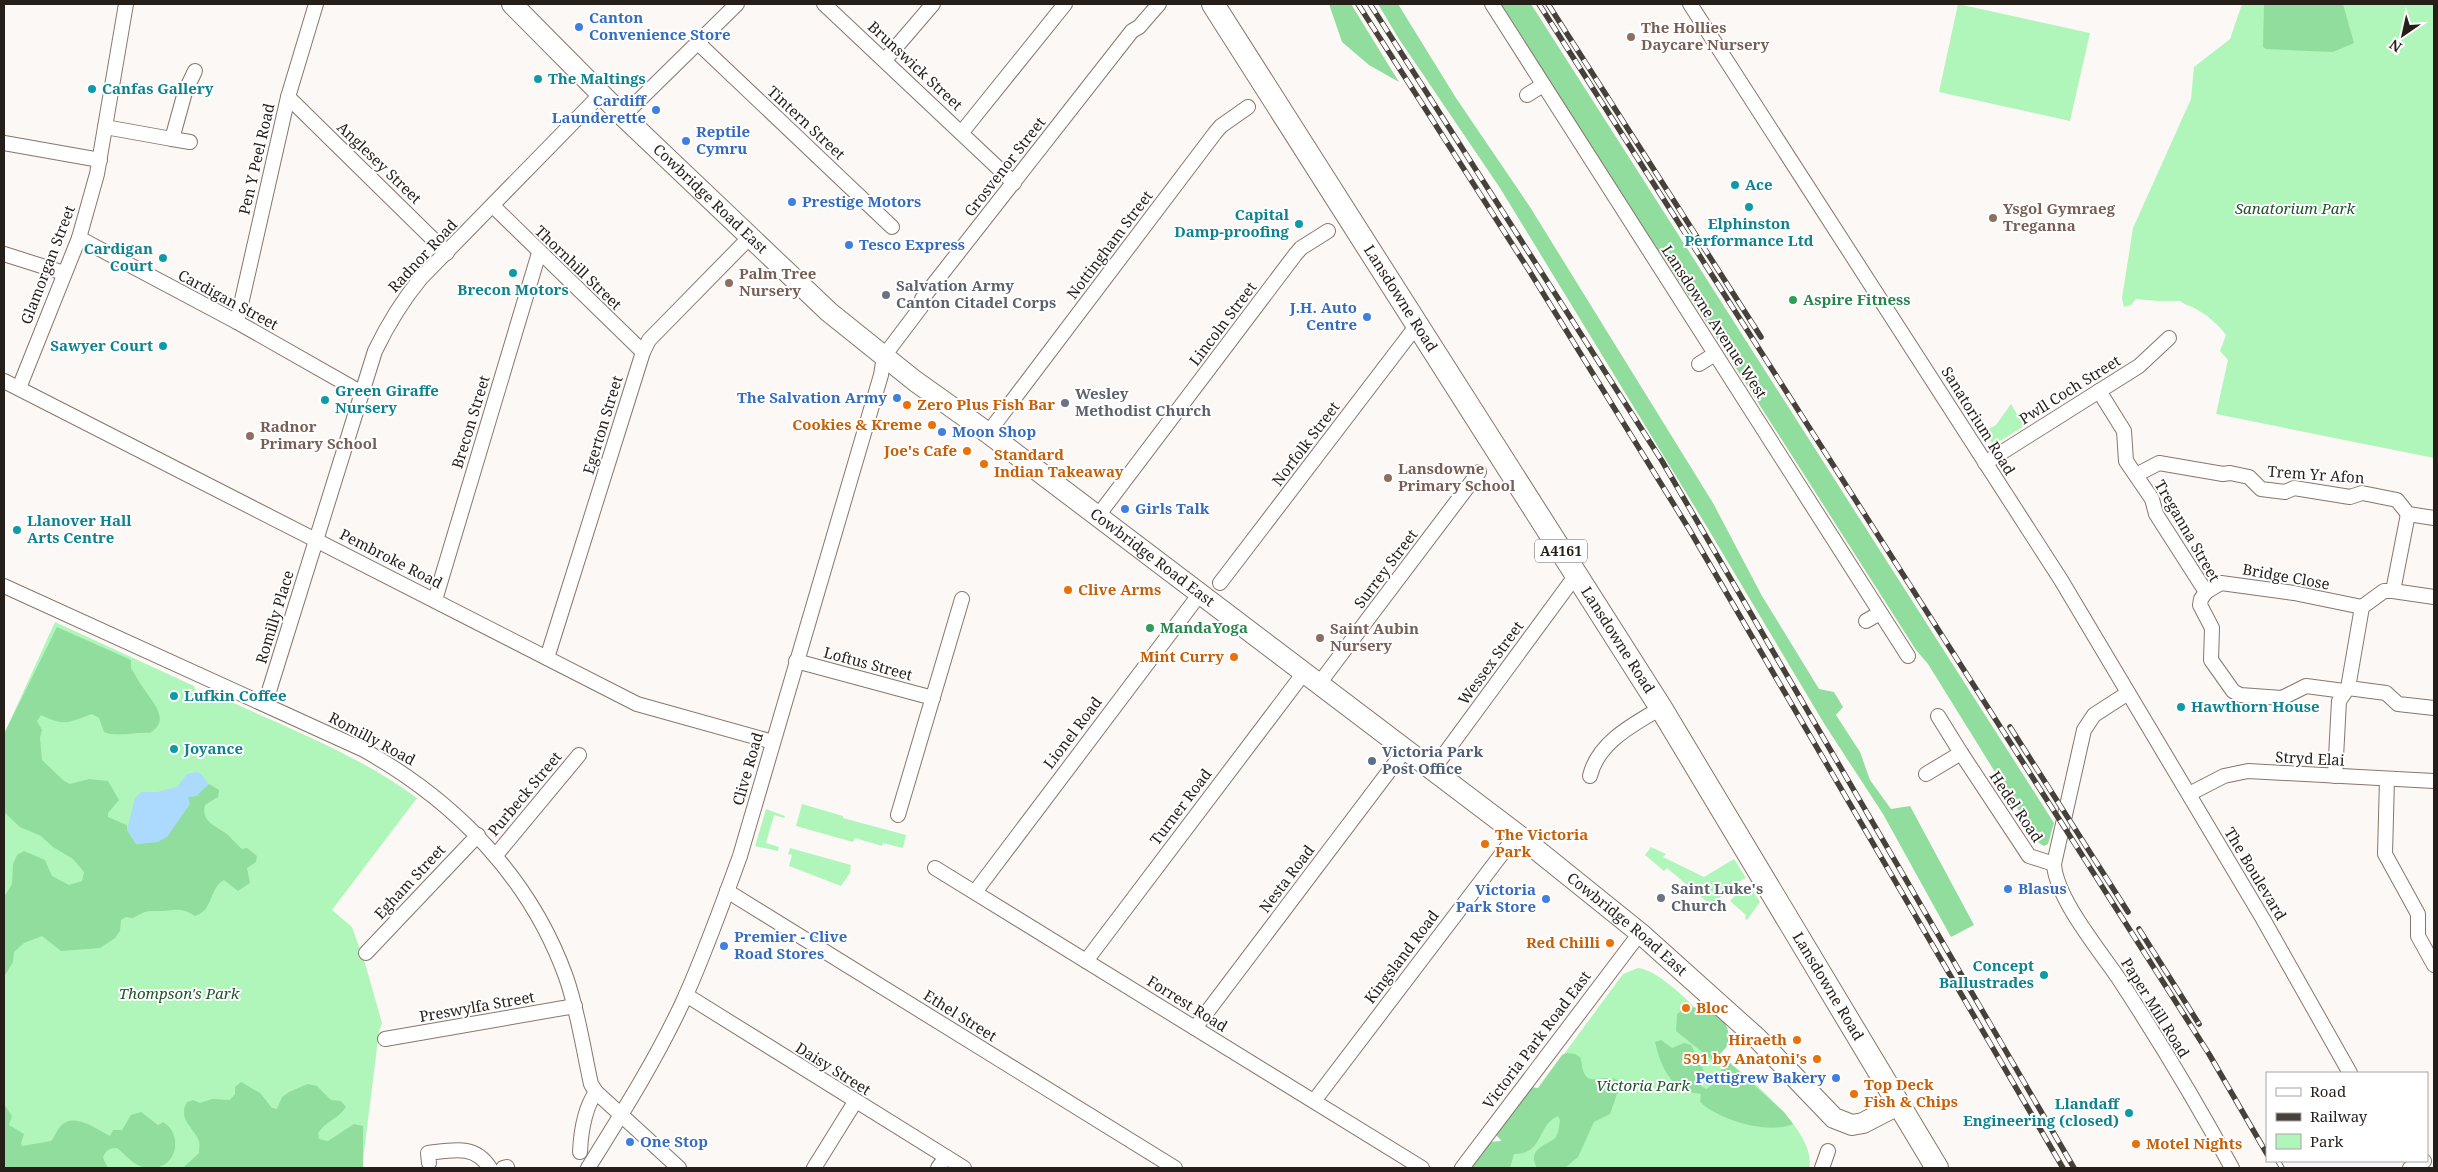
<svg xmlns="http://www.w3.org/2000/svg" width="2438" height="1172" font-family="'Noto Serif',serif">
<rect width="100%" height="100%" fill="#fcf8f5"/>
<!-- green -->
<g fill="#b0f6bb">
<polygon points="1958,4 2090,33 2070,121 1939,92"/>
<path d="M2242 4H2434V458L2216 414 2228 360 2220 351 2226 335C2219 325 2205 313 2194 308 2189 305 2185 305 2180 301H2158L2136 299 2131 305 2124 307 2122 298 2133 228 2191 99 2194 67 2230 39Z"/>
<polygon points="2011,404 2024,426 1997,443 1992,443 1983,432 1996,425"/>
<path d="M55 622 194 686 196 692 203 695 209 693 214 694C282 726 356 753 417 798L332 910 352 927 365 963 382 1023 379 1032 362 1168H4V734Z"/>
<polygon points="802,804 843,816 843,818 906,835 903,848 883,843 882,846 855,838 853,842 796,826"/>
<polygon points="766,809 785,816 784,818 774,815 766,843 779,847 778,851 755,846"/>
<polygon points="1651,847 1666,854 1663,857 1704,877 1734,859 1746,878 1732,885 1712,906 1667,868 1664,871 1645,855"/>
<polygon points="790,848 851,865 850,873 841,886 789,866 792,855 788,854"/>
<polygon points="1749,884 1760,902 1747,920 1745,918 1746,915 1730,901 1740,890"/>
<path d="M1638 968C1664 970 1710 1024 1730 1043L1720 1054C1745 1076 1818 1131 1809 1168H1480L1623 974Z"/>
</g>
<!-- forest -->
<g fill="#90dd9d">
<polygon points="1329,4 1351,4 1399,82 1369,65 1342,42"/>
<polygon points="1378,4 1398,4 1456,98 1530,207 1713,503 1762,596 1819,689 1834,692 1843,707 1836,715 1860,752 1870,780 1891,809 1910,806 1974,925 1951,937 1883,814 1825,725 1704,522 1500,188 1399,39"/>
<polygon points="1500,4 1531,4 2054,823 2048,844 2044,846 2039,843 1928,664 1916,650 1722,346 1539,70 1537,60"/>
<polygon points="2264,4 2343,4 2354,43 2333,52 2266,49 2263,47"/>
<path d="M57 627 131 660V668C136 675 139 683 144 689 153 703 171 720 150 733 135 731 118 738 104 732L99 718 92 714C69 722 65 727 41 715L37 721 42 730 40 738 42 760 64 781 70 784 89 779 108 781 119 800 108 813V817L127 825V830L136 844 157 842 167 836 188 801 187 797 196 796 209 784 219 790 218 797 205 805C201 820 213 825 224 832 230 836 236 844 242 849L247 848 257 856 256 862 247 868 250 883 238 891 224 880C209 888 214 910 195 916 179 906 176 911 160 911 145 911 146 911 133 918L126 917 121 920 120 931 115 938 100 948 61 951 42 936 24 943 14 952 13 962 4 977V897L12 884 13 864 17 855 24 851 45 860 52 876 69 885 82 881 84 872 73 859 53 847 41 836 20 827 4 812V734Z"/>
<path d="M1705 1007C1722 1012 1729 1026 1730 1043L1720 1054 1784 1112 1793 1124C1769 1135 1719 1120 1700 1102L1701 1094C1672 1092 1661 1068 1655 1042L1661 1040 1672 1048 1684 1043 1691 1045 1705 1073 1701 1086 1706 1089 1711 1086 1722 1074 1721 1067 1676 1031 1677 1014 1685 1008Z"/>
<path d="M1567 1053 1575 1054 1580 1057C1583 1064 1581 1071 1587 1077 1594 1084 1610 1072 1621 1083L1610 1114 1594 1122 1578 1157 1565 1168H1537C1527 1150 1544 1146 1554 1139 1559 1135 1559 1125 1560 1120L1558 1116C1537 1125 1543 1155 1514 1154L1510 1168H1469L1489 1142 1502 1141 1496 1135 1530 1087 1538 1088 1562 1055Z"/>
<path d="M241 1082 260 1093 272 1108 277 1109 282 1097 289 1092 308 1084 317 1086 331 1100 341 1101 346 1107C339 1118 325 1122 318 1133L319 1139 328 1141 354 1124 363 1126V1168H183L199 1153C199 1150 200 1144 199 1141 193 1127 177 1118 187 1102L193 1100 200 1103 212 1099 230 1100 235 1094V1087Z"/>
<path d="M4 1104 12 1116 9 1125 24 1134 21 1143 22 1146 51 1141C55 1137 56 1131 60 1127 73 1111 96 1129 110 1136L113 1130H122L131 1115 141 1112 158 1125 163 1122C184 1134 178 1172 146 1168 134 1166 126 1155 117 1148 109 1148 105 1151 103 1158L108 1168H4Z"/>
</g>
<!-- water -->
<polygon fill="#abdafe" points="196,772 200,773 209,784 196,796 188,797 190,804 167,837 157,842 136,844 127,830 135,798 141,792 157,792 177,787 187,774"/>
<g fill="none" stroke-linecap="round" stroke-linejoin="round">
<defs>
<g id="street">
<polyline points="824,4 1014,183"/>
<polyline points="1492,4 1908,656"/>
<polyline points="1690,4 2061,580 2263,919 2350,1073"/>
<polyline points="698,43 892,227"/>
<polyline points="885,60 933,4"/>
<polyline points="1527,95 1543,85"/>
<polyline points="288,97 447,253"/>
<polyline points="623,116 737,4"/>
<polyline points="105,127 172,139 185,92 195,71"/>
<polyline points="962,132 1065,4"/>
<polyline points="172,139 190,142"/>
<polyline points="4,143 100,160"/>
<polyline points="493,206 643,352"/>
<polyline points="79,238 237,322 362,393"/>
<polyline points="4,254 64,273"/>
<polyline points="237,322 288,97 316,4"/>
<polyline points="1699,364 1715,354"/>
<polyline points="4,381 637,704 773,742"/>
<polyline points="19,388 79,238 97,174 126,4"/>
<polyline points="2099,391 2124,431 2126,461 2152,499 2156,514 2206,592 2201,599 2200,605 2212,628 2211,660 2233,691 2240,695 2282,698 2306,686 2344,691"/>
<polyline points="988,433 1215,133 1221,126 1248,107"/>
<polyline points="1985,463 2139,366 2169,338"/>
<polyline points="2136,475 2159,463 2223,474 2230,473 2249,477 2261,489 2285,492 2294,488 2350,497 2362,493 2397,500 2408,514 2434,518"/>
<polyline points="1097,517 1295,255 1301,248 1328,231"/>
<polyline points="1220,583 1417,325"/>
<path d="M4 586 364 750C455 801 530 877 566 977 578 1011 583 1048 591 1084L596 1092 679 1168"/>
<polyline points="2393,591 2434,597"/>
<polyline points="2206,592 2221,583 2294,593 2362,607"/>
<polyline points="435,600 539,253"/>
<polyline points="1866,621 1880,613"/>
<polyline points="547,658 643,352 649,340 750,237"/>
<polyline points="796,661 933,698"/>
<polyline points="1318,685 1479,472"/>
<polyline points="2348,688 2386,693 2398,704 2434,708"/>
<path d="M2128 693 2094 715 2084 730 2054 864C2056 899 2101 952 2121 982 2160 1042 2198 1105 2232 1168"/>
<path d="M265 704 375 351C388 324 402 301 421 278L601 94"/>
<polyline points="1938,716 1961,753"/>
<polyline points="1432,771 1576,575"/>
<polyline points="1926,774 1961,753 2029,856 2054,864"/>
<path d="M1590 776C1598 742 1634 724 1661 708"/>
<polyline points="2335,776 2339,701 2348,688 2362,607 2384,591 2393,591 2408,514"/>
<polyline points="2387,779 2385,854 2418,914 2418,936 2434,965"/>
<polyline points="2189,794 2224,776 2248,771 2434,781"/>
<polyline points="898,815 962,599"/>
<polyline points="496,855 579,755"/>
<polyline points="935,868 1422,1168"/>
<polyline points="727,891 1175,1168"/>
<polyline points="975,892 1199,595"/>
<polyline points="366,953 478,835"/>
<polyline points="1086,961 1303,674"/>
<polyline points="686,995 964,1168"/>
<polyline points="1195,1028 1405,750"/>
<polyline points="385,1039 575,1006"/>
<polyline points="1314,1101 1517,834"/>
<path d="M580 1152C581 1131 584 1109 596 1092"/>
<path d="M429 1163 428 1153C453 1150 475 1144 490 1168"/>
<polyline points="503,1168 507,1167"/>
<path d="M588 1168C623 1112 659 1055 686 995 706 950 723 903 740 856L881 375 884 356 921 307 922 299 1132 31 1139 27 1159 4"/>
<polyline points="814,1168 855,1102"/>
<polyline points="938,1168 946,1157"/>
<polyline points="1462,1168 1640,933"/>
<polyline points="1822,1168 1828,1151"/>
<polyline points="2410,1168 2424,1161"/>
</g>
<g id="secondary">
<path id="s1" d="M512 4 623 116 829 312 915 381 988 433 1517 834 1640 933 1757 1038 1834 1118 1852 1125 1863 1123 1898 1105"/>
</g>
<g id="primary">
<path id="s2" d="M1213 4 1661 708 1937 1168"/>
</g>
</defs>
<!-- street casing -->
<use href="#street" stroke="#88766b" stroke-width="16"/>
<!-- secondary casing -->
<use href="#secondary" stroke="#88766b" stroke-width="22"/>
<!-- primary casing -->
<use href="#primary" stroke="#88766b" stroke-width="24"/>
<!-- street -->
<use href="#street" stroke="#fff" stroke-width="14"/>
<!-- secondary -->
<use href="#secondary" stroke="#fff" stroke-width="20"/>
<!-- primary -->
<use href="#primary" stroke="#fff" stroke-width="22"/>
<defs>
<g id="rail">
<polyline points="1358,4 1530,272 1689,529 2063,1168"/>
<polyline points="1370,4 1662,461 2074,1168"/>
<polyline points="1539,4 2209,1054 2267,1154"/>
<polyline points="1548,4 1761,337"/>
<polyline points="2010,727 2128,912"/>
<polyline points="2139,929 2199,1024"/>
<polyline points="2278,1161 2282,1168"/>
</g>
</defs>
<!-- rail casing -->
<use href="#rail" stroke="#47413c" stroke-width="5.5"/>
<!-- rail -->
<use href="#rail" stroke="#fff" stroke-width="4" stroke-dasharray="11" stroke-linecap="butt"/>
</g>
<!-- markers -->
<g fill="#3f7fe0" stroke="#fff" stroke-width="2">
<circle cx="579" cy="27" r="5"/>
<circle cx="656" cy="110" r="5"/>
<circle cx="686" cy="141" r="5"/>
<circle cx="792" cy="202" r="5"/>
<circle cx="849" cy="245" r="5"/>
<circle cx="1367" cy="317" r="5"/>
<circle cx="897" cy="398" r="5"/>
<circle cx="942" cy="432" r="5"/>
<circle cx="1125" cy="509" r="5"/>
<circle cx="2008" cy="889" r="5"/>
<circle cx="1546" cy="899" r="5"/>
<circle cx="724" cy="946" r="5"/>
<circle cx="1836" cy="1078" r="5"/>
<circle cx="630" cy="1142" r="5"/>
</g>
<g fill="#8d6e63" stroke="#fff" stroke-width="2">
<circle cx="1631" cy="37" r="5"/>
<circle cx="1993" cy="218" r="5"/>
<circle cx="729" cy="283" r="5"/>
<circle cx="250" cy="436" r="5"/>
<circle cx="1388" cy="478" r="5"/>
<circle cx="1320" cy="638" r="5"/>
</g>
<g fill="#0f9aa8" stroke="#fff" stroke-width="2">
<circle cx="538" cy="79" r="5"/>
<circle cx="92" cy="89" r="5"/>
<circle cx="1735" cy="185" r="5"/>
<circle cx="1749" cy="207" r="5"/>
<circle cx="1299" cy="224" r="5"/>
<circle cx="163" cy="258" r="5"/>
<circle cx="513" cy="273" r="5"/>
<circle cx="163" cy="346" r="5"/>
<circle cx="325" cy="400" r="5"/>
<circle cx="17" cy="530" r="5"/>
<circle cx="174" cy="696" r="5"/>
<circle cx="2181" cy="707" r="5"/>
<circle cx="174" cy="749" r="5"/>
<circle cx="2044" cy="975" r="5"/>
<circle cx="2129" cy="1113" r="5"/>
</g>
<g fill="#6b7280" stroke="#fff" stroke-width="2">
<circle cx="886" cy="295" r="5"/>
<circle cx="1065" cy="403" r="5"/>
<circle cx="1661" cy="898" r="5"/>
</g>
<g fill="#2e9e5b" stroke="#fff" stroke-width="2">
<circle cx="1793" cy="300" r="5"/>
<circle cx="1150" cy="628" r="5"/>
</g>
<g fill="#e8710a" stroke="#fff" stroke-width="2">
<circle cx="907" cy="405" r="5"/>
<circle cx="932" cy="425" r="5"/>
<circle cx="967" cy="451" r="5"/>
<circle cx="984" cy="464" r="5"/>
<circle cx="1068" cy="590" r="5"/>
<circle cx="1234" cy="657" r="5"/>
<circle cx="1485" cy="844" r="5"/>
<circle cx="1610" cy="943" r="5"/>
<circle cx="1686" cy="1008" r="5"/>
<circle cx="1797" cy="1040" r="5"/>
<circle cx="1817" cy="1059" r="5"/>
<circle cx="1854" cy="1094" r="5"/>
<circle cx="2136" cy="1144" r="5"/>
</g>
<circle fill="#5c6f8a" stroke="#fff" stroke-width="2" cx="1372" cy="761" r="5"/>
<g text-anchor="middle" stroke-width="4" stroke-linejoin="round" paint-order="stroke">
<!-- shield labels -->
<rect fill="#fff" stroke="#66625e" stroke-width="1" x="1535" y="539.5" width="52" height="23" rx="4"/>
<g font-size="14" font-weight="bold" fill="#251e19">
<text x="1561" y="556">A4161</text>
</g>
<!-- shop labels -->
<g font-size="15" font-weight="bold" fill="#366cbe" stroke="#fff" text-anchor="start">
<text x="589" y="23">Canton<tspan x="589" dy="17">Convenience Store</tspan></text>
<text x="646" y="106" text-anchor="end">Cardiff<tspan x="646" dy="17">Launderette</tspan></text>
<text x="696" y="137">Reptile<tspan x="696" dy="17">Cymru</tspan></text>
<text x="802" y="207">Prestige Motors</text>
<text x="859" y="250">Tesco Express</text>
<text x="1357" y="313" text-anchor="end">J.H. Auto<tspan x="1357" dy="17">Centre</tspan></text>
<text x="887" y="403" text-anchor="end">The Salvation Army</text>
<text x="952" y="437">Moon Shop</text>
<text x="1135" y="514">Girls Talk</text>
<text x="2018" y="894">Blasus</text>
<text x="1536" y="895" text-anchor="end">Victoria<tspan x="1536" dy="17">Park Store</tspan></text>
<text x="734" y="942">Premier - Clive<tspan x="734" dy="17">Road Stores</tspan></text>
<text x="1826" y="1083" text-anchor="end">Pettigrew Bakery</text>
<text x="640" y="1147">One Stop</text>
</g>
<!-- education labels -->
<g font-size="15" font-weight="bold" fill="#785e54" stroke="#fff" text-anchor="start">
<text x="1641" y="33">The Hollies<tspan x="1641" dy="17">Daycare Nursery</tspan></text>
<text x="2003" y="214">Ysgol Gymraeg<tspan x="2003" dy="17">Treganna</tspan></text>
<text x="739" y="279">Palm Tree<tspan x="739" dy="17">Nursery</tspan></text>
<text x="260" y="432">Radnor<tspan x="260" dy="17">Primary School</tspan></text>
<text x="1398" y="474">Lansdowne<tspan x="1398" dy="17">Primary School</tspan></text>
<text x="1330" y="634">Saint Aubin<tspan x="1330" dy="17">Nursery</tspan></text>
</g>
<!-- street labels -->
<g font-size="15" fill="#251e19" stroke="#fff">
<text transform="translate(915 66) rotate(43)" y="5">Brunswick Street</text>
<text transform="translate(806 123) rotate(43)" y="5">Tintern Street</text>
<text transform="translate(257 159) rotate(-77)" y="5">Pen Y Peel Road</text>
<text transform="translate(379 163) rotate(44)" y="5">Anglesey Street</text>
<text transform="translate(1005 167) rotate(-52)" y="5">Grosvenor Street</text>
<text dy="5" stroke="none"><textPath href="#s1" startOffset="278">Cowbridge Road East</textPath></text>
<text transform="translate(1110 245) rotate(-53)" y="5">Nottingham Street</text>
<text transform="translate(423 256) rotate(-47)" y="5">Radnor Road</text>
<text transform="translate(48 265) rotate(-69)" y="5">Glamorgan Street</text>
<text transform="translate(578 268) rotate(44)" y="5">Thornhill Street</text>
<text dy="5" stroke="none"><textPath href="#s2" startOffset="349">Lansdowne Road</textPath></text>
<text transform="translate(228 300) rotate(28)" y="5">Cardigan Street</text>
<text transform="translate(1714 322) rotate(57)" y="5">Lansdowne Avenue West</text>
<text transform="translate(1223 324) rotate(-53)" y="5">Lincoln Street</text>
<text transform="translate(2070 390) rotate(-32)" y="5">Pwll Coch Street</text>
<text transform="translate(1978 421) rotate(58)" y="5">Sanatorium Road</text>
<text transform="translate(471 422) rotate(-73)" y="5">Brecon Street</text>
<text transform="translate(603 425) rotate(-73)" y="5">Egerton Street</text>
<text transform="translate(1306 444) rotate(-53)" y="5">Norfolk Street</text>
<text transform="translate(2316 475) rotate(4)" y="5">Trem Yr Afon</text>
<text transform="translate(2187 531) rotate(60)" y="5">Treganna Street</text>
<text transform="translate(391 559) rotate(27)" y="5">Pembroke Road</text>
<text dy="5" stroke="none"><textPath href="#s1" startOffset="848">Cowbridge Road East</textPath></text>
<text transform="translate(1386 569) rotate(-53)" y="5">Surrey Street</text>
<text transform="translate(2286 577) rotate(10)" y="5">Bridge Close</text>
<text transform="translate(275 617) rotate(-73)" y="5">Romilly Place</text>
<text dy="5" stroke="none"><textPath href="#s2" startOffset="754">Lansdowne Road</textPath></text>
<text transform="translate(1491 663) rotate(-54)" y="5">Wessex Street</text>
<text transform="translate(868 664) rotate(15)" y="5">Loftus Street</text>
<text transform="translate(1073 733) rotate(-53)" y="5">Lionel Road</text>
<text transform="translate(372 739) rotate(28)" y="5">Romilly Road</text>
<text transform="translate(2310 759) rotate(3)" y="5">Stryd Elai</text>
<text transform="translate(748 769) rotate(-74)" y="5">Clive Road</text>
<text transform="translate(525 794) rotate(-50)" y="5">Purbeck Street</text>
<text transform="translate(1181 807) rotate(-53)" y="5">Turner Road</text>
<text transform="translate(2016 807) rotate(56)" y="5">Hedel Road</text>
<text transform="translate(2255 874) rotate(59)" y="5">The Boulevard</text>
<text transform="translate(1287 879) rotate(-53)" y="5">Nesta Road</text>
<text transform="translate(410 882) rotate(-47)" y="5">Egham Street</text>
<text dy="5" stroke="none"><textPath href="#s1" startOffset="1448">Cowbridge Road East</textPath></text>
<text transform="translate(1402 957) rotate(-53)" y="5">Kingsland Road</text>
<text dy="5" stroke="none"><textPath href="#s2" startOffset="1159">Lansdowne Road</textPath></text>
<text transform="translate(1187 1004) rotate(32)" y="5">Forrest Road</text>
<text transform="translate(477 1007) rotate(-10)" y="5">Preswylfa Street</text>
<text transform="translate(2155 1008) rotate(58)" y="5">Paper Mill Road</text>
<text transform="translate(960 1016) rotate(32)" y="5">Ethel Street</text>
<text transform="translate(1537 1040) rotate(-53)" y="5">Victoria Park Road East</text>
<text transform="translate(833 1069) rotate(32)" y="5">Daisy Street</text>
</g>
<!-- culture labels -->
<g font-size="15" font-weight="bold" fill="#0d838f" stroke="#fff" text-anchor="start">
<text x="548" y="84">The Maltings</text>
<text x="102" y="94">Canfas Gallery</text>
<text x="1745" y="190">Ace</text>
<text x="1289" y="220" text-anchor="end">Capital<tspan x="1289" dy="17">Damp-proofing</tspan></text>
<text x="1749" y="229" text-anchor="middle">Elphinston<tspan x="1749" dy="17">Performance Ltd</tspan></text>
<text x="153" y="254" text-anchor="end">Cardigan<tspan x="153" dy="17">Court</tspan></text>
<text x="513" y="295" text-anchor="middle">Brecon Motors</text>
<text x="153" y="351" text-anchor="end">Sawyer Court</text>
<text x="335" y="396">Green Giraffe<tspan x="335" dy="17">Nursery</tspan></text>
<text x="27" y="526">Llanover Hall<tspan x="27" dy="17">Arts Centre</tspan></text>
<text x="184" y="701">Lufkin Coffee</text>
<text x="2191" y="712">Hawthorn House</text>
<text x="184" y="754">Joyance</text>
<text x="2034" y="971" text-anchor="end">Concept<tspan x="2034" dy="17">Ballustrades</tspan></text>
<text x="2119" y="1109" text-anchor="end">Llandaff<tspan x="2119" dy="17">Engineering (closed)</tspan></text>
</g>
<!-- park labels -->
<g font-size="15" font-style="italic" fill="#1c5229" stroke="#fff">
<text x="2295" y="214">Sanatorium Park</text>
<text x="179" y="999">Thompson's Park</text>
<text x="1643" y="1091">Victoria Park</text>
</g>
<!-- worship labels -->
<g font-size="15" font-weight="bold" fill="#5b616d" stroke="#fff" text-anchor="start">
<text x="896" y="291">Salvation Army<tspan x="896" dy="17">Canton Citadel Corps</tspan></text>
<text x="1075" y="399">Wesley<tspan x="1075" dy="17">Methodist Church</tspan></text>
<text x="1671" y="894">Saint Luke's<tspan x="1671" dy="17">Church</tspan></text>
</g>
<!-- leisure labels -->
<g font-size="15" font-weight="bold" fill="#27864d" stroke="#fff" text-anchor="start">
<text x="1803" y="305">Aspire Fitness</text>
<text x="1160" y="633">MandaYoga</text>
</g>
<!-- food labels -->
<g font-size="15" font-weight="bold" fill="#c56008" stroke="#fff" text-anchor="start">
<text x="917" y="410">Zero Plus Fish Bar</text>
<text x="922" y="430" text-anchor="end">Cookies &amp; Kreme</text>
<text x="957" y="456" text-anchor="end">Joe's Cafe</text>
<text x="994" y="460">Standard<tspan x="994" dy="17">Indian Takeaway</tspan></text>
<text x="1078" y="595">Clive Arms</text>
<text x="1224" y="662" text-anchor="end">Mint Curry</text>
<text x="1495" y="840">The Victoria<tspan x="1495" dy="17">Park</tspan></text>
<text x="1600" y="948" text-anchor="end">Red Chilli</text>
<text x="1696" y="1013">Bloc</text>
<text x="1787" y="1045" text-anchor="end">Hiraeth</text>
<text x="1807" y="1064" text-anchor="end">591 by Anatoni's</text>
<text x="1864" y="1090">Top Deck<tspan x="1864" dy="17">Fish &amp; Chips</tspan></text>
<text x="2146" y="1149">Motel Nights</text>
</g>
<!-- service labels -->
<g font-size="15" font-weight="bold" fill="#4e5e75" stroke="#fff" text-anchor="start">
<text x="1382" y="757">Victoria Park<tspan x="1382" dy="17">Post Office</tspan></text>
</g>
</g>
<!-- border -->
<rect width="2438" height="1172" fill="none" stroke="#251e19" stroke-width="10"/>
<!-- legend -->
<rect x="2266" y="1072" width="162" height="90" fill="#ffffff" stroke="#a8a5a3"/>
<rect x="2276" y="1088" width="25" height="8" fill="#ffffff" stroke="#a8a5a3"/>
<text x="2310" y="1097" font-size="15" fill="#251e19">Road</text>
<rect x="2276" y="1113" width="25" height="8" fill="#47413c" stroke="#a8a5a3"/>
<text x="2310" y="1122" font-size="15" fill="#251e19">Railway</text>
<rect x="2276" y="1134" width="25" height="15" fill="#b0f6bb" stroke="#a8a5a3"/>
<text x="2310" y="1147" font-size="15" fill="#251e19">Park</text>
<!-- north arrow -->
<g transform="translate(2403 35) rotate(214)" stroke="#ffffff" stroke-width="4" paint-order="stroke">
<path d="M0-4L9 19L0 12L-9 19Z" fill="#251e19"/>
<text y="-8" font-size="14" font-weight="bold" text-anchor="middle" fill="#251e19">N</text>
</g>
</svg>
